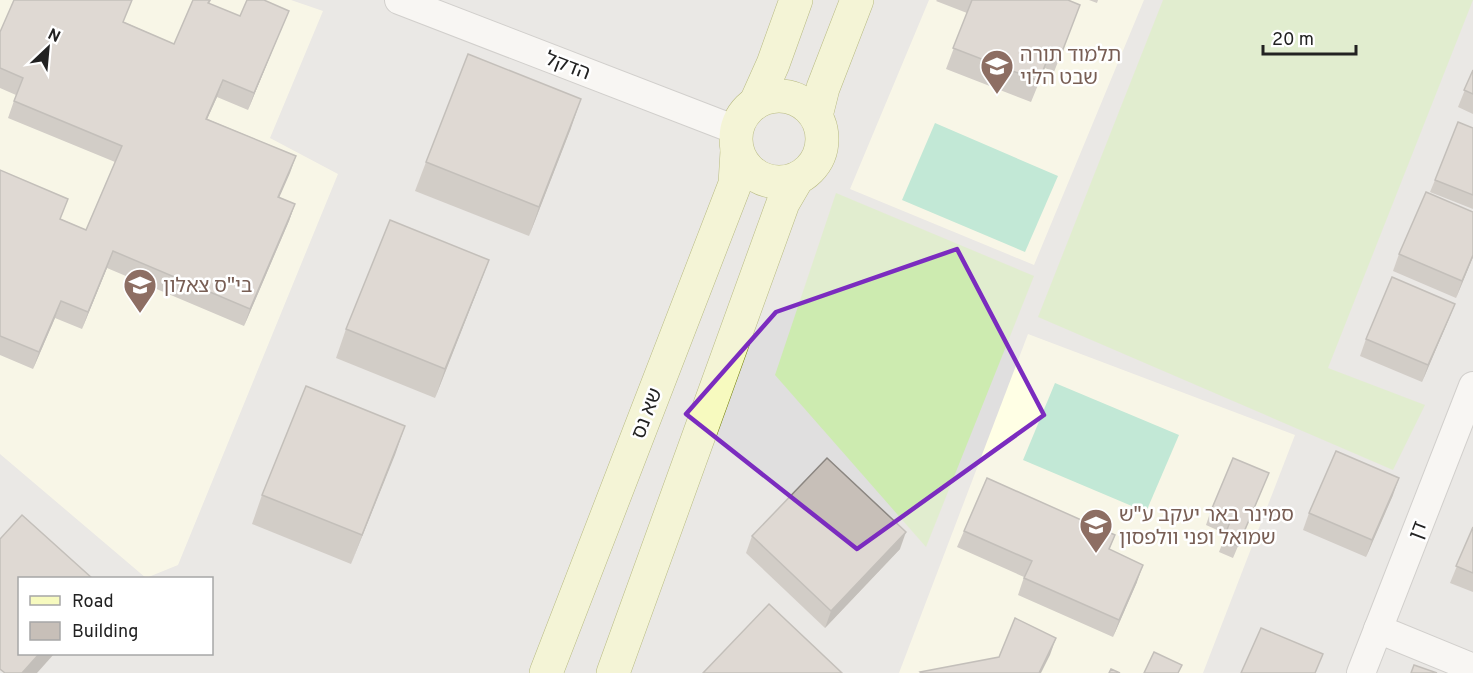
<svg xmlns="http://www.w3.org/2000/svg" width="1473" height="673" font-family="Overpass,'Noto Sans Hebrew',sans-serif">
<rect width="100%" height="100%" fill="#f2efe9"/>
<!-- residential -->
<path fill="#e0dfdf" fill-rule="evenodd" d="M0 0H1473V673H0ZM20 578H212V654H20Z"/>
<!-- education -->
<g fill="#ffffe5">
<polygon points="0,0 291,0 323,11 270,138 338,174 178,565 146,578 0,454"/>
<polygon points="929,0 1144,0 1034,265 850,189"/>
<polygon points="1028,334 1295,435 1203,673 899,673"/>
</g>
<!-- grass -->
<g fill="#cdebb0">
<polygon points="1163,0 1473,0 1328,368 1425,405 1393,470 1038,317"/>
<polygon points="836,193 1034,276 926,547 775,375"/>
</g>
<!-- pitch -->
<g fill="#88e0be">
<polygon points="935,123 1058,176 1025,252 902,200"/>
<polygon points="1055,383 1179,435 1146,512 1023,460"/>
</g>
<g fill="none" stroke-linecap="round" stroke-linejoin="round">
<defs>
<g id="street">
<polyline points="399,0 736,130"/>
<polyline points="1378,629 1473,668"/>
<polyline points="1361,673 1473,386"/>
</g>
<g id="secondary">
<circle cx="779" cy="139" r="43"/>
<polyline points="756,102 773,64 796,0"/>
<polyline points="816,116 823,88 857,0"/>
<polyline points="546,673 735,184 737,151"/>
<polyline points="613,673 783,203 797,179"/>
</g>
</defs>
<!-- street casing -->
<use href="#street" stroke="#a9a9a9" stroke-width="30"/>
<!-- secondary casing -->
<use href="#secondary" stroke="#707d05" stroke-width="34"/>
<!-- street -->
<use href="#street" stroke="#fff" stroke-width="28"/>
<!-- secondary -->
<use href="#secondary" stroke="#f7fabf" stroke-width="33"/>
</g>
<!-- wall -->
<g fill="#aba49e">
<polygon points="193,0 211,0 209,4 240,16 282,27 248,110 217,97 207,119 296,156 279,197 295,204 289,221 244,326 107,268 82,329 55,318 33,369 0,355 0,170 61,219 86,230 115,162 8,118 16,95 0,88 0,32 124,22 174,44"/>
<polygon points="937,0 1068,0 1080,5 1054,72 1045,68 1031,102 946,69 967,13 936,1"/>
<polygon points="1089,0 1098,0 1097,3"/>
<polygon points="1473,70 1473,114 1458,107"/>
<polygon points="571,128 529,236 415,191 426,162"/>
<polygon points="1473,128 1473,209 1430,192 1435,180"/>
<polygon points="1399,254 1473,257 1456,298 1393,271"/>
<polygon points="489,260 435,398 336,358 346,329"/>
<polygon points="1455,304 1448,321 1422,382 1360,356 1366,339"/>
<polygon points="405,426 351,564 252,524 262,495"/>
<polygon points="1264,485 1233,558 1219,552 1226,534 1206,525 1210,513"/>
<polygon points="1393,495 1366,557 1303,530 1309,513"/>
<polygon points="1473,527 1473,592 1450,583"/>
<polygon points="964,531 1115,535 1109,550 1137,582 1113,637 1018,595 1024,577 957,547"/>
<polygon points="752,536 900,549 825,628 746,553"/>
</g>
<!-- shaded-wall -->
<g fill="#8b8681">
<polygon points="289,11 282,27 248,110 254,93"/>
<polygon points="223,80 217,97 200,135 206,119"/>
<polygon points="581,99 571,128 529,236 539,207"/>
<polygon points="296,156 290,173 272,214 278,197"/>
<polygon points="295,204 289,221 244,326 250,309"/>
<polygon points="113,251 107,268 82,329 88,312"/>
<polygon points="1473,255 1473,257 1456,298 1462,281"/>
<polygon points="489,260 478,289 435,398 445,369"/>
<polygon points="61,301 55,318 33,369 39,352"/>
<polygon points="1455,304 1448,321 1422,382 1428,365"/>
<polygon points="405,426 395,455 351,564 362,535"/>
<polygon points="1399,478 1393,495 1366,557 1372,540"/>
<polygon points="906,532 900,549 825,628 831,611"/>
<polygon points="1143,565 1137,582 1113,637 1119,620"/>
<polygon points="1056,638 1050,655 1041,673 1039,673"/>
<polygon points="39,654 54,654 37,673 22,673"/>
</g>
<!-- building -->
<g fill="#c7bfb8" stroke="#8b8681" stroke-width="1.5">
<polygon points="14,0 132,0 123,22 174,44 193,0 210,0 208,3 240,16 247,0 264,0 289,11 254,93 223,80 206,119 296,156 278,197 295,204 250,309 113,251 88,312 61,301 39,352 0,336 0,170 68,199 60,219 86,230 122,146 14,101 23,78 0,68 0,32"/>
<polygon points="972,0 1068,0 1080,5 1062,52 1052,47 1039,81 953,48"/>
<polygon points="468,54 581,99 539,207 426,162"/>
<polygon points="1473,70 1473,94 1464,90"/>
<polygon points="1458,122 1473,128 1473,195 1435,180"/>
<polygon points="1426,192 1473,212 1473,255 1462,281 1399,254"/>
<polygon points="390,220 489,260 445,369 346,329"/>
<polygon points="1392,277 1455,304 1428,365 1366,339"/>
<polygon points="306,386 405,426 362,535 262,495"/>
<polygon points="1336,451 1399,478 1372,540 1309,513"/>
<polygon points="827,458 906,532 831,611 752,536"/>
<polygon points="1233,458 1269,473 1238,546 1223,540 1230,522 1210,513"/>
<polygon points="987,478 1115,535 1109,549 1143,565 1119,620 1024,578 1032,561 964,531"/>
<polygon points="22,515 93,579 20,579 20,654 39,654 22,673 5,673 0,669 0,539"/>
<polygon points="1473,527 1473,573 1456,566"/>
<polygon points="769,604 842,673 703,673"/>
<polygon points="1015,618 1056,638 1039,673 921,673 920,672 999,657"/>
<polygon points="1261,628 1323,654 1315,673 1241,673"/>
<polygon points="1154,652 1182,665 1178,673 1144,673"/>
<polygon points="1414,665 1437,673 1411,673"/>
<polygon points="1111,669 1120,673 1109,673"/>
</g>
<!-- marked area -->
<path d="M0 0H1473V673H0ZM957 249 1044 415 857 549 686 414 776 312Z" fill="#f2efe9" fill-opacity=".55" fill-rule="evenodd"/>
<path fill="none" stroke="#7b2cbf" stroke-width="4.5" stroke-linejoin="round" d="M957 249 1044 415 857 549 686 414 776 312Z"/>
<!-- icons -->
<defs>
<symbol id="school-pin" viewBox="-11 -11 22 30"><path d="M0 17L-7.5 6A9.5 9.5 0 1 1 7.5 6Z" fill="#8d6e63" stroke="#fff"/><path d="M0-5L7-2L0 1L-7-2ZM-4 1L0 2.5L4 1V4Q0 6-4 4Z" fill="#fff"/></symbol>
</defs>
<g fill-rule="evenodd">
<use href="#school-pin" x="978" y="47" width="38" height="52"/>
<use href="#school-pin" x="121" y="266" width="38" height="52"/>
<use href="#school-pin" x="1077" y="506" width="38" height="52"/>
</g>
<g text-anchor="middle" stroke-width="5" stroke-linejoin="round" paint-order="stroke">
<!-- education labels -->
<g font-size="20" fill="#785e54" stroke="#fff" text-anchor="start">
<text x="1020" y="61">תלמוד תורה<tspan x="1020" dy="23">שבט הלוי</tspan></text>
<text x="163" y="292">בי"ס צאלון</text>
<text x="1119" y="521">סמינר באר יעקב ע"ש<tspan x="1119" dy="23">שמואל ופני וולפסון</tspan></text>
</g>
<!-- street labels -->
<g font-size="20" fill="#222" stroke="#fff">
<text transform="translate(568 65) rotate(21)" y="7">הדקל</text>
<text transform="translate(646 413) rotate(-69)" y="7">שא נס</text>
<text transform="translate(1417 530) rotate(-69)" y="7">דן</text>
</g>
</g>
<!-- legend -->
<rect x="18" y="577" width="195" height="78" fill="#ffffff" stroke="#a7a7a7" stroke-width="1.5"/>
<rect x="30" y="596" width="30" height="9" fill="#f7fabf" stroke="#a7a7a7" stroke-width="1.5"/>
<text x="72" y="607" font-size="18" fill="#222222">Road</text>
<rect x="30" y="622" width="30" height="18" fill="#c7bfb8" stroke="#a7a7a7" stroke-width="1.5"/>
<text x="72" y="637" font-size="18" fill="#222222">Building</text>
<!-- north arrow -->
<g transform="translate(48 48) rotate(26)" stroke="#ffffff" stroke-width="4.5" paint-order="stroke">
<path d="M0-4.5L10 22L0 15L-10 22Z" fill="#222222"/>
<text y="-9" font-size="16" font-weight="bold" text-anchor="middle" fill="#222222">N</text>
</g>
<!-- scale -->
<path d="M1263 45v9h93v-9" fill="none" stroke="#222222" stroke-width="3"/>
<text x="1272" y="45" font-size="18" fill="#222222" stroke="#ffffff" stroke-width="4.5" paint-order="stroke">20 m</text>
</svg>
